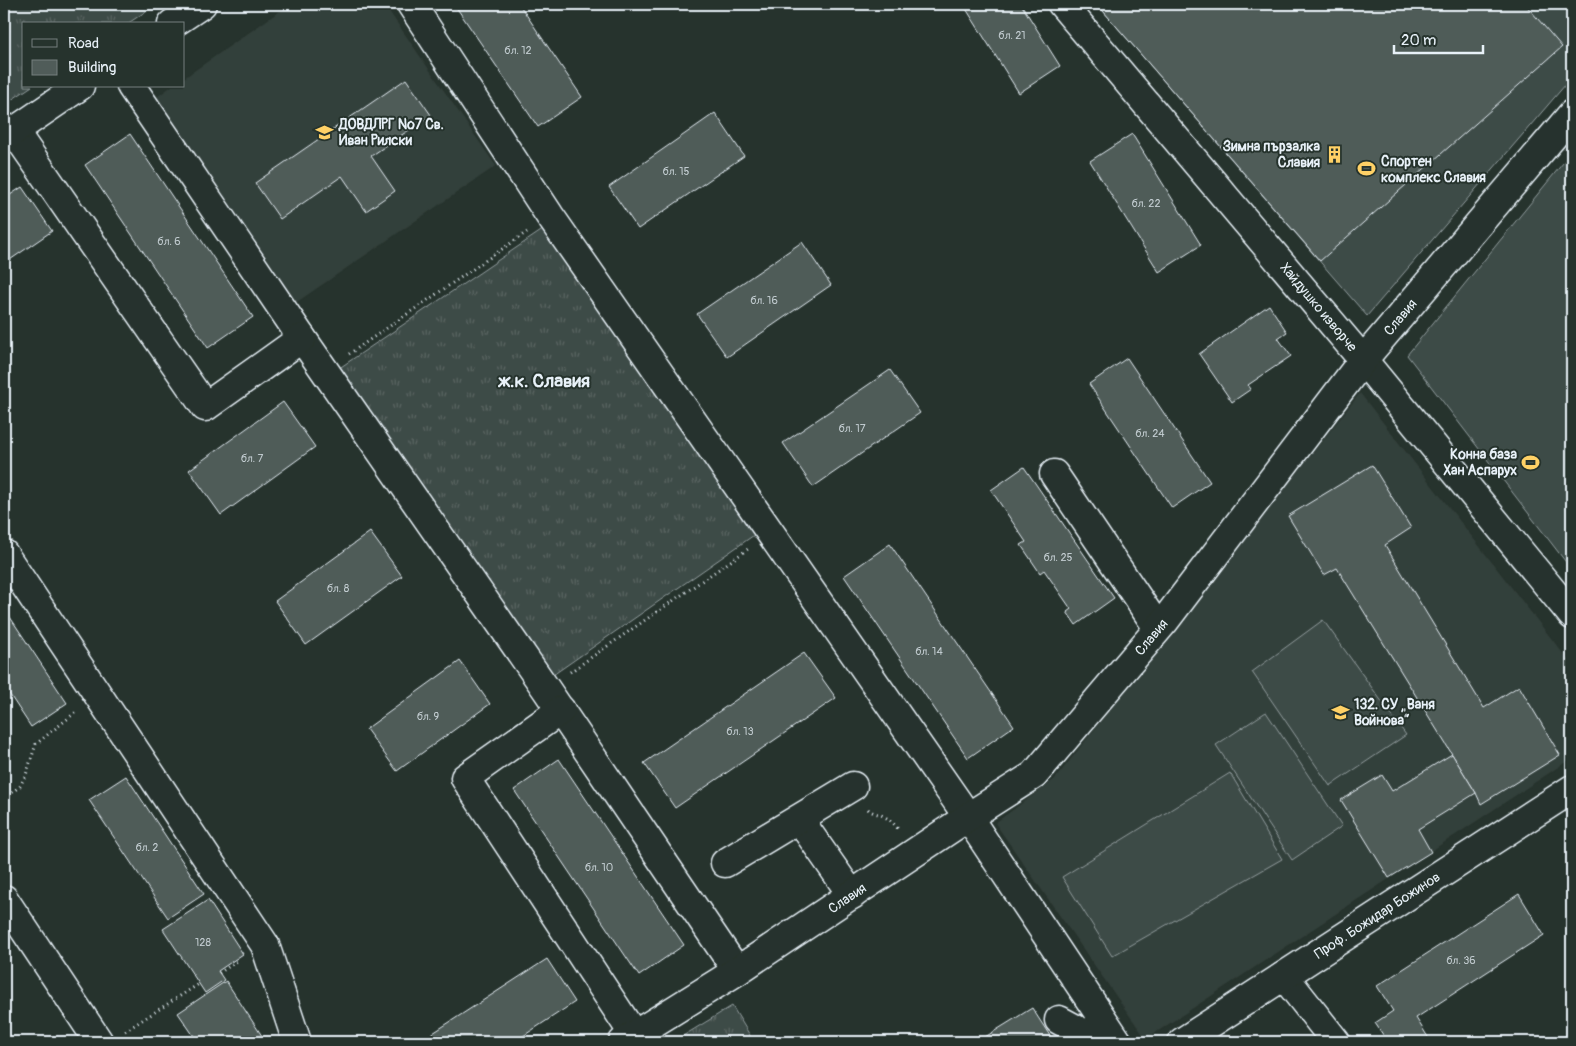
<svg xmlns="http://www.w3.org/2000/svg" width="1576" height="1046" font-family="Pangolin,sans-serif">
<defs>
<pattern id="grass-tufts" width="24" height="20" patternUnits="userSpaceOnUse" patternTransform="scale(1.25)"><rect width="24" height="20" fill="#3e4b47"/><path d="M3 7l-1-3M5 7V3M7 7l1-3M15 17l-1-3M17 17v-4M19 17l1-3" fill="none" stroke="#5a6562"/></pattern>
</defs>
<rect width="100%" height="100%" fill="#26332d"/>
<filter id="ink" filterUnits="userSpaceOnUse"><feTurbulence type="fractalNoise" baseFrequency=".02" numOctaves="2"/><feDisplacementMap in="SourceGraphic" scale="10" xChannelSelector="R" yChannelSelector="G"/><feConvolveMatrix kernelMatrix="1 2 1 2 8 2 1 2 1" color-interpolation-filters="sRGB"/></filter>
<g filter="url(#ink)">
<!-- built -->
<g fill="#333f3a">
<polygon points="290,4 384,4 496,166 291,306 154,99 172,86 184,86 184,78"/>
<polygon points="1360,393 1572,665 1572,758 1146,1039 995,823 1055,779"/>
</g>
<!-- grass -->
<g fill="url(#grass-tufts)" stroke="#939ea0">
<polygon points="4,4 157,4 127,24 24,24 24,86 32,86 4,105"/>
<polygon points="544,229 757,533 550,677 335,371"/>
<polygon points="732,1006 754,1042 673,1042"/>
</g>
<!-- pitch -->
<g fill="#3e4b47" stroke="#939ea0">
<polygon points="1097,4 1572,4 1572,77 1367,316"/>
<polygon points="1572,152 1572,570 1407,355"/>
<polygon points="1323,620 1406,735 1330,786 1252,672"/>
<polygon points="1266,712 1342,826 1292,860 1216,745"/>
<polygon points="1230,773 1282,859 1112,956 1062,877"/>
</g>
<!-- building -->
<g fill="#505c59" stroke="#e8f1f8">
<polygon points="454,4 519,4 582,97 538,127"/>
<polygon points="963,4 1021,4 1060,66 1019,93"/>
<polygon points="1097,4 1525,4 1562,47 1320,261"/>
<polygon points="406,79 431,115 371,156 395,191 366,211 342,176 280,219 255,183"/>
<polygon points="715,113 744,156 638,229 609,187"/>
<polygon points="130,134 253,317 208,348 85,165"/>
<polygon points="1132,134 1201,245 1159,272 1090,161"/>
<polygon points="22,187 52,231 4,264 4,199"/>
<polygon points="802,242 831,285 727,357 697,314"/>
<polygon points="1269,305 1287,332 1278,338 1291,356 1248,385 1251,389 1232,402 1199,354"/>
<polygon points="1127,358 1210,482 1172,508 1089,384"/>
<polygon points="890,370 920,413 813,487 783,443"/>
<polygon points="283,402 315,447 221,515 189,470"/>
<polygon points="1372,465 1411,528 1385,545 1484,708 1519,686 1560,755 1481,804 1476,793 1337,568 1324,575 1288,516"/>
<polygon points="1024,467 1114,598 1076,625 1067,612 1071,609 1044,570 1040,573 1021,545 1026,542 991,490"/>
<polygon points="370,532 402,576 306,645 275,601"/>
<polygon points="890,544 1014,726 968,758 844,576"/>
<polygon points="4,608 67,703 31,727 4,686"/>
<polygon points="804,653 836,698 675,808 644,763"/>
<polygon points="460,661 490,704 397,771 366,729"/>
<polygon points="1452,754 1476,793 1418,829 1431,852 1389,878 1341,800 1382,775 1392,791"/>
<polygon points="559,759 684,945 639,976 514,790"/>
<polygon points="126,776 204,894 168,918 89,800"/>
<polygon points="1519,894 1544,935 1416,1018 1431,1042 1388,1042 1375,1023 1393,1011 1377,986"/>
<polygon points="208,900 243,954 218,971 224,980 205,993 163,929"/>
<polygon points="547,959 575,1002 514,1042 419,1042"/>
<polygon points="226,981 266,1042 198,1042 178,1013"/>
<polygon points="1032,1008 1054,1042 977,1042"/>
</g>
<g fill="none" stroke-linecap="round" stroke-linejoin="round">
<defs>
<g id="minor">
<polyline points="411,4 550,216 968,817 1118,1042"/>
<polyline points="1062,4 1363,360 1572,615"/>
<polyline points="172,24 202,4"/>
<polyline points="131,86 302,338 546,689 737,971"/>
<polyline points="14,131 205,407 302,338"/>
<polyline points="4,138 80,86"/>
<polyline points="1054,474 1158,628"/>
<polyline points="4,554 265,945 297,1042"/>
<polyline points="561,710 465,778 634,1035"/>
<polyline points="799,819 852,895"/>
<polyline points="725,863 853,786"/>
<polyline points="4,899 99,1042"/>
<polyline points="1284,976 1336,1042"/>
<polyline points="1059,1020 1083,1033 1091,1042"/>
<polyline points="623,1042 737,971 968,817 1034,775 1164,622 1363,360 1572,114"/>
<polyline points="1182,1042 1572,789"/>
</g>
</defs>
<!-- minor casing -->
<use href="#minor" stroke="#e8f1f8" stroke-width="31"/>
<!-- path -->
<g stroke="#e8f1f8" stroke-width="3" stroke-dasharray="1 4" stroke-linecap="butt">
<polyline points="349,354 527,232"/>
<polyline points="570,672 748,549"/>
<polyline points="4,799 20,786 26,775 36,744 76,712"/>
<path d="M868 809C873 814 878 813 883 816 891 820 894 824 899 830"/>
<polyline points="219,973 239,960"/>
<polyline points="125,1031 199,984"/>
</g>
<!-- minor -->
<use href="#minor" stroke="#26332d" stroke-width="28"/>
</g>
</g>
<!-- icons -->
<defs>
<symbol id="school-bare" viewBox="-9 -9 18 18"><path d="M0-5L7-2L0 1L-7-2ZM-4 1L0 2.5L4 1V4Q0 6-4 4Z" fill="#ffd166" stroke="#26332d" stroke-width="2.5" paint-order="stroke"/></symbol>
<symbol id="building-bare" viewBox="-9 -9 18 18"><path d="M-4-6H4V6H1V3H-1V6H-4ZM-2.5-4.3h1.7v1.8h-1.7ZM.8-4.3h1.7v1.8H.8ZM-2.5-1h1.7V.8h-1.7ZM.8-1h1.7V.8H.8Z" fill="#ffd166" stroke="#26332d" stroke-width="2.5" paint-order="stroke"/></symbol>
<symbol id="stadium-bare" viewBox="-9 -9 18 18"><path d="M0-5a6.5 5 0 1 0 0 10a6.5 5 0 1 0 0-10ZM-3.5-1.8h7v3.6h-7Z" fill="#ffd166" stroke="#26332d" stroke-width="2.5" paint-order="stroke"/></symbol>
</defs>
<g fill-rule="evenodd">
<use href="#school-bare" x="312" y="120" width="25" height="25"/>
<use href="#building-bare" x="1322" y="142" width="25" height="25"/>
<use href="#stadium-bare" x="1354" y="156" width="25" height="25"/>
<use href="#stadium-bare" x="1518" y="450" width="25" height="25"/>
<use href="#school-bare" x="1328" y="700" width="25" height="25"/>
</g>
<g text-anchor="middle" stroke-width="4" stroke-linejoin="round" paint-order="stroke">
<!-- number labels -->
<g font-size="11" fill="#c2ccd0">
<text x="1012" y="39">бл. 21</text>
<text x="518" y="54">бл. 12</text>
<text x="676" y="175">бл. 15</text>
<text x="1146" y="207">бл. 22</text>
<text x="169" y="245">бл. 6</text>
<text x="764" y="304">бл. 16</text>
<text x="852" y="432">бл. 17</text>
<text x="1150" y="437">бл. 24</text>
<text x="252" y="462">бл. 7</text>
<text x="1058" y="561">бл. 25</text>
<text x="338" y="592">бл. 8</text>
<text x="929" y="655">бл. 14</text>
<text x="428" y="720">бл. 9</text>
<text x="740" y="735">бл. 13</text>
<text x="147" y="851">бл. 2</text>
<text x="599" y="871">бл. 10</text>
<text x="203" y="946">128</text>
<text x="1461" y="964">бл. 36</text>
</g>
<!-- poi labels -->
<g font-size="14" font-weight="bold" fill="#e8f1f8" stroke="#26332d" text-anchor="start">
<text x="339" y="129">ДОВДЛРГ №7 Св.<tspan x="339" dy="16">Иван Рилски</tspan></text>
<text x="1320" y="151" text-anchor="end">Зимна пързалка<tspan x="1320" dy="16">Славия</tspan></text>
<text x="1381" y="166">Спортен<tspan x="1381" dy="16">комплекс Славия</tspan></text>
<text x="1517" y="459" text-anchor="end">Конна база<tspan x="1517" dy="16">Хан Аспарух</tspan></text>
<text x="1354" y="709">132. СУ „Ваня<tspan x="1354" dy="16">Войнова“</tspan></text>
</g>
<!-- street labels -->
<g font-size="14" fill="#e8f1f8" stroke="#26332d">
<text transform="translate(1319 307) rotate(50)" y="5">Хайдушко изворче</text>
<text transform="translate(1400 317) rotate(-50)" y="5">Славия</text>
<text transform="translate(1151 637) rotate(-50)" y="5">Славия</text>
<text transform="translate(847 898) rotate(-34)" y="5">Славия</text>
<text transform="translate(1377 915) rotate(-33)" y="5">Проф. Божидар Божинов</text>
</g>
<!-- district labels -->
<g font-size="19" font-weight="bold" fill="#e8f1f8" stroke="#26332d">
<text x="544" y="387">ж.к. Славия</text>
</g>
</g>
<!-- margin -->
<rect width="1576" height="1046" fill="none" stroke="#26332d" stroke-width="20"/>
<rect x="10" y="10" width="1556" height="1026" fill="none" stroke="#e8f1f8" stroke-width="2" filter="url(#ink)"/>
<!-- legend -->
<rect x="22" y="22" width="162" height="65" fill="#26332d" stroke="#747f7e"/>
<rect x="32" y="39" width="25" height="8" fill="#26332d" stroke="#747f7e"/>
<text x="68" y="48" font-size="15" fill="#e8f1f8">Road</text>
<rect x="32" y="60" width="25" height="15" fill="#505c59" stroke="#747f7e"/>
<text x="68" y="72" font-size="15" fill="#e8f1f8">Building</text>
<!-- scale -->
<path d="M1394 45v8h89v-8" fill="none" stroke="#e8f1f8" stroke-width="2.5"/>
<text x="1401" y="45" font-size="15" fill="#e8f1f8" stroke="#26332d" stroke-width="4" paint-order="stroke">20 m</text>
</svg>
